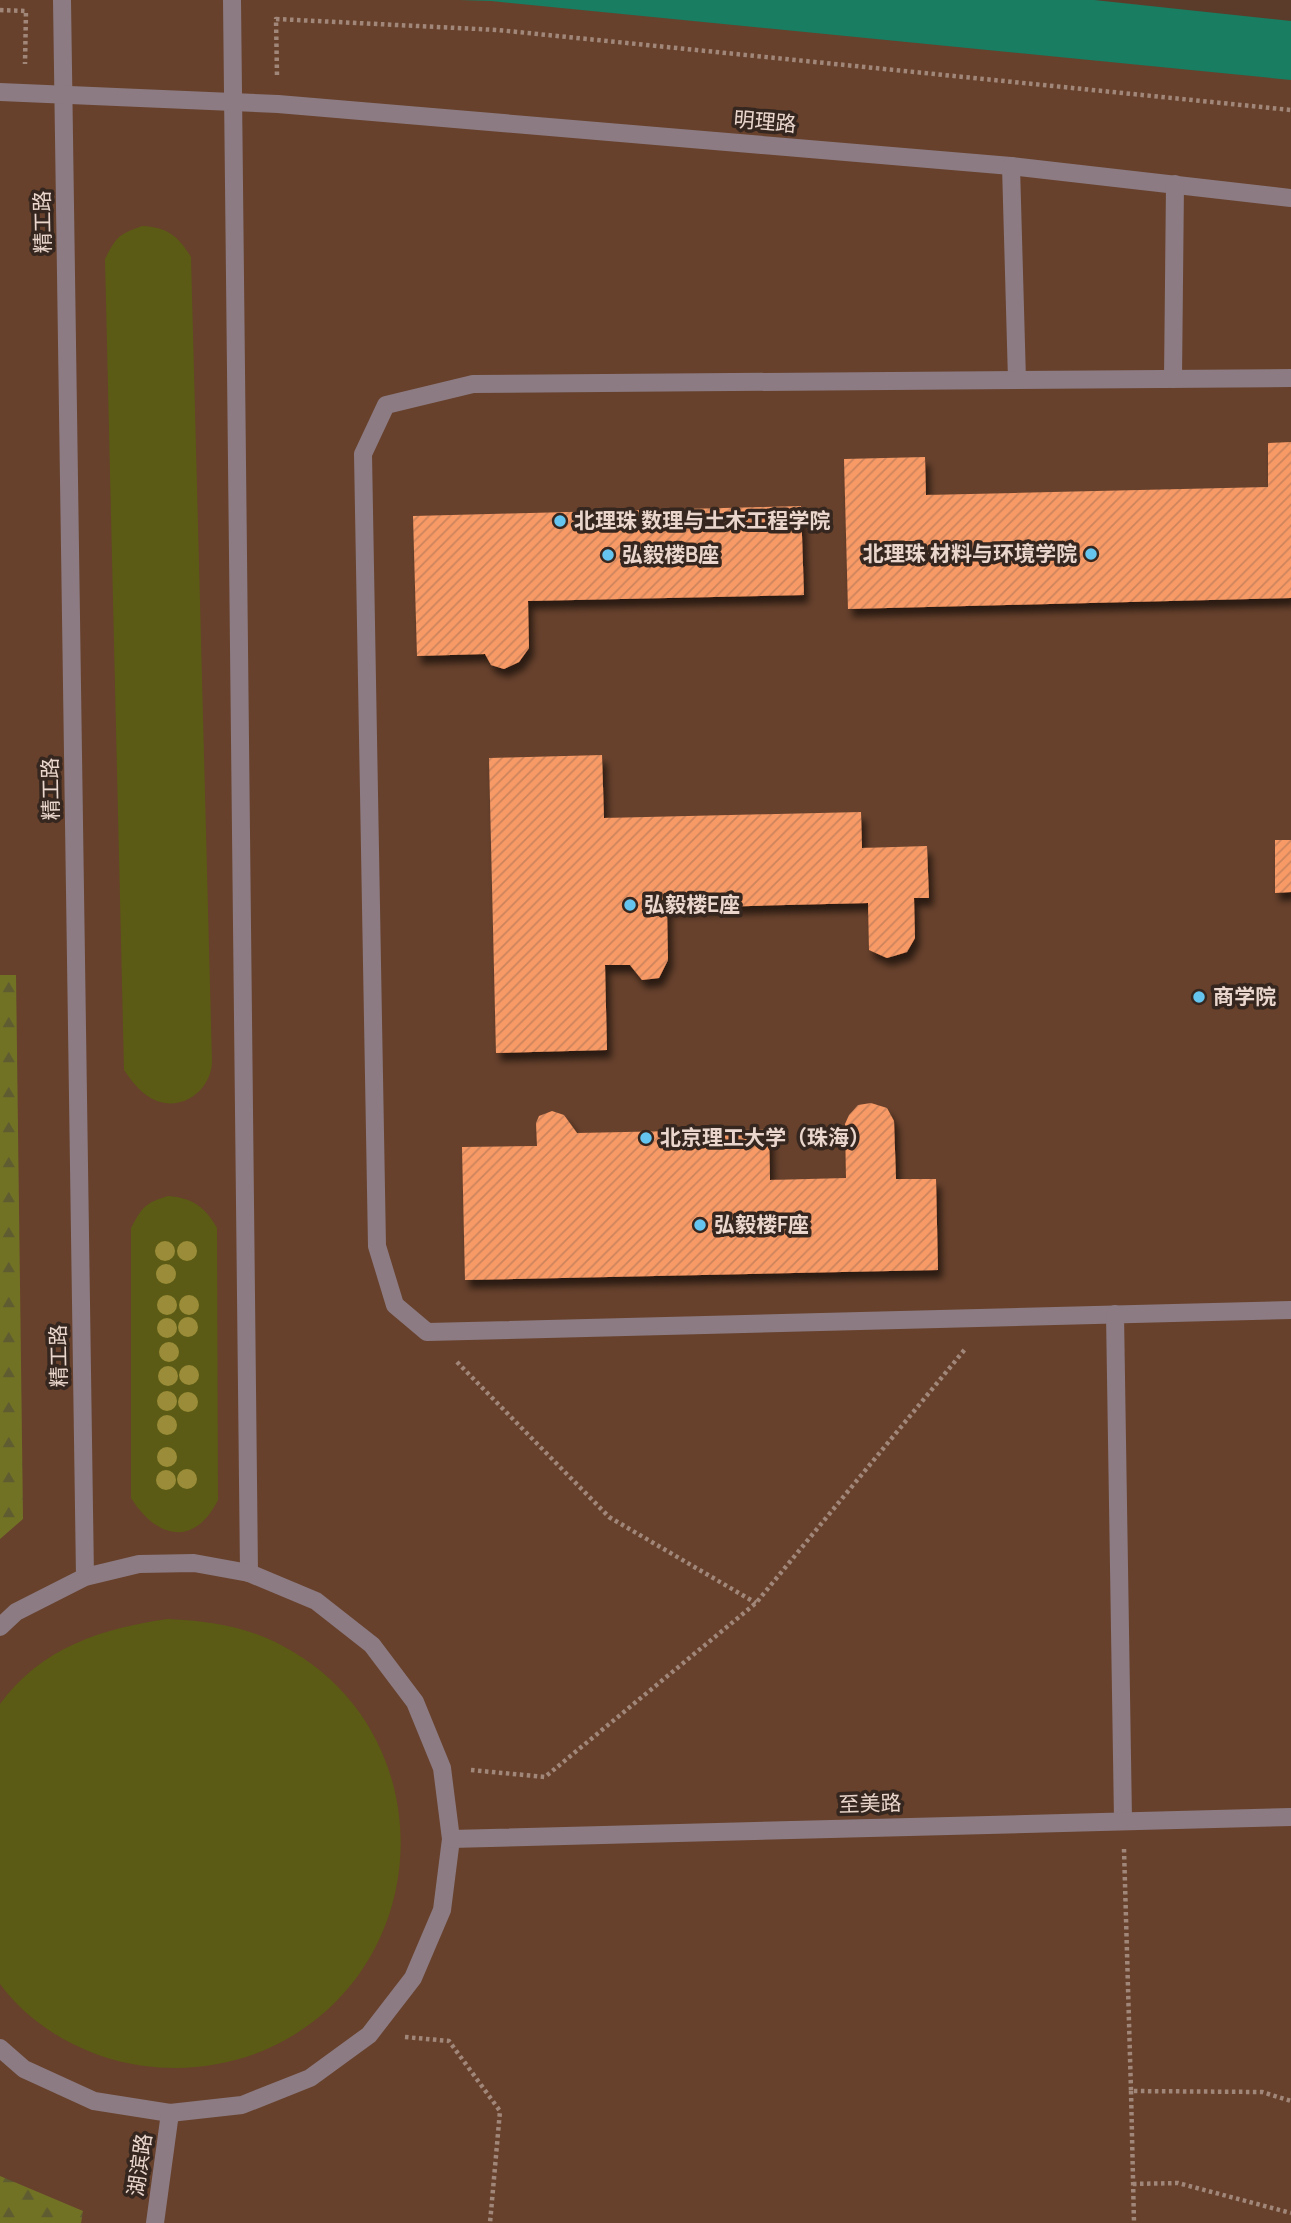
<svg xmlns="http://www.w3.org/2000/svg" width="1291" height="2223" font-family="Manrope,'Noto Sans SC',sans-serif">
<defs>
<pattern id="forest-firs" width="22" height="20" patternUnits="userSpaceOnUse" patternTransform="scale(1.75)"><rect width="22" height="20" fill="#727225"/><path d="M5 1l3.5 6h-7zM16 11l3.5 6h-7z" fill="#5e5c30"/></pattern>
<pattern id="building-hatch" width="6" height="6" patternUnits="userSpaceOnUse" patternTransform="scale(1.75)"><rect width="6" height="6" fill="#f89a66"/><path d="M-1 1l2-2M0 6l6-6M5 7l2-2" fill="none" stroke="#cc845c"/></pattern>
<filter id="shadow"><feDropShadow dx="4.5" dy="8" stdDeviation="3.5" flood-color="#0009"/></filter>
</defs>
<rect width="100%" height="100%" fill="#5b3c2b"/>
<!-- built -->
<polygon fill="#67412c" points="0,0 717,0 1291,53 1291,2223 0,2223"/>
<!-- grass -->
<g fill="#5b5b15">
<path d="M142 226C167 227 178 236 191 257L212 1062C211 1089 184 1111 157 1101 142 1095 133 1083 124 1070L105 259C116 237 119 234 142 226Z"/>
<path d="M168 1196C193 1198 205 1207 217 1228L218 1500C194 1548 156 1538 131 1498V1228C142 1207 145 1203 168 1196Z"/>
<path d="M168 1619C208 1621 245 1626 281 1645 439 1727 440 1952 287 2039 243 2064 193 2072 144 2066 89 2059 33 2029 0 1984V1704C41 1648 102 1628 168 1619Z"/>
</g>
<!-- forest -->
<g fill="url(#forest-firs)">
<polygon points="0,975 16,975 23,1519 0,1539"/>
<polygon points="0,2176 83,2211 81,2223 0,2223"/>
</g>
<!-- water -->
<polygon fill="#187d61" points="459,0 1094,0 1291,21 1291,80 491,1"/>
<!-- building -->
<g fill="url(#building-hatch)" filter="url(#shadow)">
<polygon points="1291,442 1291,598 848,609 844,459 925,457 926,495 1268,487 1268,443"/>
<polygon points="801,506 804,595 528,601 529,648 519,662 504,669 491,665 485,654 417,656 413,516"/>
<polygon points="602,755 604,818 861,812 862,848 927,846 929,898 914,898 915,938 907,952 887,958 869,950 868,903 667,908 668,960 659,978 642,980 630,965 605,965 607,1050 496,1053 489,758"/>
<polygon points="1275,840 1291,840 1291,892 1275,893"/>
<polygon points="871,1103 887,1108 894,1121 896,1179 936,1179 938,1270 465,1280 462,1147 537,1146 536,1123 539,1116 552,1111 564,1115 577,1133 769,1129 770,1180 846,1178 845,1124 849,1115 858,1105"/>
</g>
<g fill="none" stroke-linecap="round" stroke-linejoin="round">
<!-- path -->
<g stroke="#a1877a" stroke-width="4.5" stroke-dasharray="3.5 3.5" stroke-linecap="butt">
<polyline points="0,10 26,11 25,64"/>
<polyline points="277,75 276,19 498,30 1291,110"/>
<polyline points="457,1362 609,1517 756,1603"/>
<polyline points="471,1770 545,1777 756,1603 966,1348"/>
<polyline points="1124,1849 1131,2091 1262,2092 1291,2101"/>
<polyline points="405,2037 449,2041 500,2111 490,2223"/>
<polyline points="1131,2091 1134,2223"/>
<polyline points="1133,2184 1178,2183 1291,2213"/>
</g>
<!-- minor -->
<g stroke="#8c7b83" stroke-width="18">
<polyline points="62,0 85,1577"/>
<polyline points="232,0 249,1573"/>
<polyline points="0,92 278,104 1011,166 1291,198"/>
<polyline points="1011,166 1017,380"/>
<polyline points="1291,378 473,384 386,405 363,454 377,1246 395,1305 427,1332 1291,1310"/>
<polyline points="1173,379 1175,184"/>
<polyline points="1115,1314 1123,1820"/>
<polyline points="0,1627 16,1612 85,1577 139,1564 194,1563 249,1573 316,1601 372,1645 415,1702 442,1768 451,1839 442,1910 413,1978 369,2035 310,2078 242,2105 170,2113 94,2101 24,2069 0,2048"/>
<polyline points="451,1839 1291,1817"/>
<polyline points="155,2223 170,2113"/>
</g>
</g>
<!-- trees -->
<g fill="#9a8c38">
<circle cx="165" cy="1251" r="10"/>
<circle cx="187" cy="1251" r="10"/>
<circle cx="166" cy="1274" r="10"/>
<circle cx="167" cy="1305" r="10"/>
<circle cx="189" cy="1305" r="10"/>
<circle cx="188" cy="1327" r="10"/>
<circle cx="167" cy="1328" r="10"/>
<circle cx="169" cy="1352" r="10"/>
<circle cx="189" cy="1375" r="10"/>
<circle cx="168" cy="1376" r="10"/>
<circle cx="167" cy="1401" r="10"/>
<circle cx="188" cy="1402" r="10"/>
<circle cx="167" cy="1425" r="10"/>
<circle cx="167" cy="1457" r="10"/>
<circle cx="187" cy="1479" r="10"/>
<circle cx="166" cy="1480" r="10"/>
</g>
<!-- markers -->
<g fill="#65c5ef" stroke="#35271f" stroke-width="2.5">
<circle cx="560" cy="521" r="7"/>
<circle cx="1091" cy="554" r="7"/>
<circle cx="608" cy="555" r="7"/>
<circle cx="630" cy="905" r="7"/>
<circle cx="1199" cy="997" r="7"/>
<circle cx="646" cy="1138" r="7"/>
<circle cx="700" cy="1225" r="7"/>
</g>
<g text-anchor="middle" stroke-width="7" stroke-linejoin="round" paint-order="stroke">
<!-- street labels -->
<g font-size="21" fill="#ead6cc" stroke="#35271f">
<text transform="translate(765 122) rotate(5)" y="7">明理路</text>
<text transform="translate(43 222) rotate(-91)" y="7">精工路</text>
<text transform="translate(51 789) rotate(-91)" y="7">精工路</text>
<text transform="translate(59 1356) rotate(-91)" y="7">精工路</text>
<text transform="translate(870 1804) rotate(-2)" y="7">至美路</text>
<text transform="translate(140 2165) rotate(-82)" y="7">湖滨路</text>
</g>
<!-- poi labels -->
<g font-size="21" font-weight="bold" fill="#ead6cc" stroke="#35271f" text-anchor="start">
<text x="574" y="528">北理珠 数理与土木工程学院</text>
<text x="1077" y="561" text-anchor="end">北理珠 材料与环境学院</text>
<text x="622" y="562">弘毅楼B座</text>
<text x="644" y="912">弘毅楼E座</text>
<text x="1213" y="1004">商学院</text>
<text x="660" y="1145">北京理工大学（珠海）</text>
<text x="714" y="1232">弘毅楼F座</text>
</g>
</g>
</svg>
